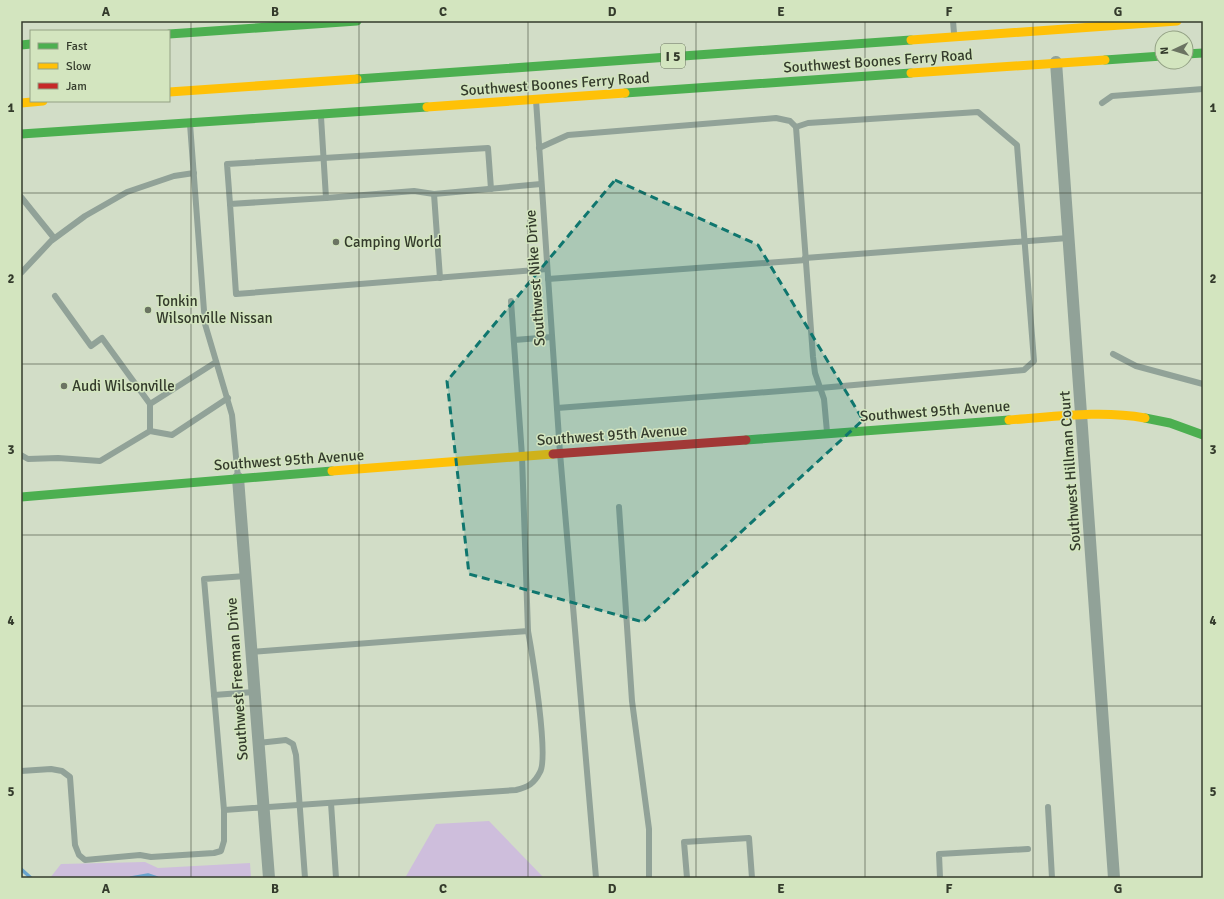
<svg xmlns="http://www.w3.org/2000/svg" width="1224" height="899" font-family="Signika,sans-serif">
<rect width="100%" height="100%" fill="#d2ddc7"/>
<!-- green -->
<g fill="#cebedc">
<polygon points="489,821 544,878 405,878 436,824"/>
<polygon points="145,862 158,868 250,863 251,878 50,878 61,864"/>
</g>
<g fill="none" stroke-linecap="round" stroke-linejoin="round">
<!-- stream -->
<g stroke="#6aa4ce" stroke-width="3.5">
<polyline points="21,869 31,878"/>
<polyline points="131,878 148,875 157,878"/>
</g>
<!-- lane -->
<g stroke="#91a298" stroke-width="6">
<polyline points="953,21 954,33"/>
<polyline points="536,100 560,453 596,878"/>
<polyline points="1102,103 1112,96 1203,89"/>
<polyline points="321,117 326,198 230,204 236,294 547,269"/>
<polyline points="190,124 205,324 232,415 238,478"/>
<polyline points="539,148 568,135 776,118 790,121 796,127 813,357 815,373 824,399 827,432"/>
<polyline points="434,194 440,278"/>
<polyline points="21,197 54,238"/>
<polyline points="326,198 414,191 434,194 541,184"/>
<polyline points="230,204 227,164 488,148 491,189"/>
<polyline points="805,258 1068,238"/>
<polyline points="21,273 51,241 85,216 127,192 174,176 194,173"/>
<polyline points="548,279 806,260"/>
<polyline points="55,296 91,346 102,338 150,404"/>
<polyline points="514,340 552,337"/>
<polyline points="1113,354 1136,366 1203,384"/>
<polyline points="557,408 820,388 1024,370 1034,361 1017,145 978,112 808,123 796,127"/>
<polyline points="150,431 150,404 216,362"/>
<polyline points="21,455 28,459 58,458 100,461 150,431 172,435 228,398"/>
<polyline points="619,507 632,701 649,829 649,878"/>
<polyline points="251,652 528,631"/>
<polyline points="214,695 254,692"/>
<polyline points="258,743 286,740 293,744 296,755 305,878"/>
<polyline points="21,771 51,769 62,771 70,777 75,845 79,855 85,860 140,855 151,857 214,853 221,851 224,841 224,810 204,579 246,576"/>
<polyline points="331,803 336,878"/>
<polyline points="1048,807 1052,878"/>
<path d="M224 810 516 790C528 787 534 784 540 772 549 757 532 653 528 631L522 456 511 301"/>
<polyline points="687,878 684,842 749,838 752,878"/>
<polyline points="940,878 939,854 1028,849"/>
</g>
<!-- street -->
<g stroke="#91a298" stroke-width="12">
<polyline points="1056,62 1114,878"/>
<polyline points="238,478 269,878"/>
</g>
<!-- fast -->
<g stroke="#4caf50" stroke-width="9">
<polyline points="169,34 357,21"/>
<polyline points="21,45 31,44"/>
<polyline points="1186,54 1203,53"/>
<polyline points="1105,60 1162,56"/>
<polyline points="357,79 911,40"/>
<polyline points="625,93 911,73"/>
<path d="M21 134C156 124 292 117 427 107"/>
<polyline points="1145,418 1170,423 1203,435"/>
<polyline points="746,440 1009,420"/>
<polyline points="21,497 332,471"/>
</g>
<!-- slow -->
<g stroke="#ffc107" stroke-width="9">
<polyline points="911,40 1177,21"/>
<polyline points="911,73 1105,60"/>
<polyline points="169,92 357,79"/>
<polyline points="21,103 43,101"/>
<polyline points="427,107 625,93"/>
<path d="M1009 420C1054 417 1100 410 1145 418"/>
<polyline points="332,471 553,454"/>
</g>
<!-- jam -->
<polyline stroke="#c62828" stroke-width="9" points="553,454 746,440"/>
</g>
<!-- marked area -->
<path fill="#0f766e" fill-opacity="0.2" stroke="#0f766e" stroke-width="3" stroke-dasharray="8 5" stroke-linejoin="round" d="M615 180 758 245 863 420 643 622 469 574 447 381Z"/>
<!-- grid -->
<path fill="none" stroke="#343b2c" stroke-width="1" stroke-opacity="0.55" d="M191 21V878M359 21V878M528 21V878M696 21V878M865 21V878M1033 21V878M21 193H1203M21 364H1203M21 535H1203M21 706H1203"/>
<!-- markers -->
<g fill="#6b7462" stroke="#d3e5bf" stroke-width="1.5">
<circle cx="336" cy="242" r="4"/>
<circle cx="148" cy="310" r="4"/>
<circle cx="64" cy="386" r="4"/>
</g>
<g text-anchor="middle" stroke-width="3" stroke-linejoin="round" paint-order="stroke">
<!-- shield labels -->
<rect fill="#d3e5bf" stroke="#646e58" stroke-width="1" x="661" y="44" width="24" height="24" rx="3"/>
<g font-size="14" font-weight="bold" fill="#343b2c">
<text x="673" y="61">I 5</text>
</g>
<!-- street labels -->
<g font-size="15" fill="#343b2c" stroke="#d3e5bf">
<text transform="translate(878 61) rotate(-4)" y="5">Southwest Boones Ferry Road</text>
<text transform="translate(555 84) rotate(-4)" y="5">Southwest Boones Ferry Road</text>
<text transform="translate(535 278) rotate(-94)" y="5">Southwest Nike Drive</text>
<text transform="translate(935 411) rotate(-4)" y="5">Southwest 95th Avenue</text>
<text transform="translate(612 435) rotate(-4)" y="5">Southwest 95th Avenue</text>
<text transform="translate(289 460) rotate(-4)" y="5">Southwest 95th Avenue</text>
<text transform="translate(1070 471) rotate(-94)" y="5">Southwest Hillman Court</text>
<text transform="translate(237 679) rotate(-94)" y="5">Southwest Freeman Drive</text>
</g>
<!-- poi labels -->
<g font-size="15" fill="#343b2c" stroke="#d3e5bf" text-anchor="start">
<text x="344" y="247">Camping World</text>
<text x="156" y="306">Tonkin<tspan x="156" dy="17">Wilsonville Nissan</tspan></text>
<text x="72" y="391">Audi Wilsonville</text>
</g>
</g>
<!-- border -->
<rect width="1224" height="899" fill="none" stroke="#d3e5bf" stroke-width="44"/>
<!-- legend -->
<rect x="30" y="30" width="140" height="72" fill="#d3e5bf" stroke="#93a184"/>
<rect x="38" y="43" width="20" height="6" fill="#4caf50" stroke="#93a184"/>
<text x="66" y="50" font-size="12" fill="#343b2c">Fast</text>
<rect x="38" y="63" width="20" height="6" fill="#ffc107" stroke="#93a184"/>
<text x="66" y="70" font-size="12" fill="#343b2c">Slow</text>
<rect x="38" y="83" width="20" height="6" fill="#c62828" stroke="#93a184"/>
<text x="66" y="90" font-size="12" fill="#343b2c">Jam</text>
<!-- north arrow -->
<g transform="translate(1174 50) rotate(266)"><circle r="19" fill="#d3e5bf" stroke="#93a184"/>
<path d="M0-3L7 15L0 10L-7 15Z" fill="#6b7462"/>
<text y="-6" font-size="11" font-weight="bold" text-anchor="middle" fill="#343b2c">N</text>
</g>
<rect x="22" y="22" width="1180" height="855" fill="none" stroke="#343b2c" stroke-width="1.5"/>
<g font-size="13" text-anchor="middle" font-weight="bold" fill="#343b2c">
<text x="106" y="16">A</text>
<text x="275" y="16">B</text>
<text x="443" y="16">C</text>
<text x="612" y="16">D</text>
<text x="781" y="16">E</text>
<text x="949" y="16">F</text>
<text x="1118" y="16">G</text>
<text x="11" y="112">1</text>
<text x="1213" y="112">1</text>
<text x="11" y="283">2</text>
<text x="1213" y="283">2</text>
<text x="11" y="454">3</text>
<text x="1213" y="454">3</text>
<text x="11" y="625">4</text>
<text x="1213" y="625">4</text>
<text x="11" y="796">5</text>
<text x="1213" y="796">5</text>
<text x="106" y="893">A</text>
<text x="275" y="893">B</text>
<text x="443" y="893">C</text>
<text x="612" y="893">D</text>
<text x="781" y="893">E</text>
<text x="949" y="893">F</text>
<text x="1118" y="893">G</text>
</g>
</svg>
